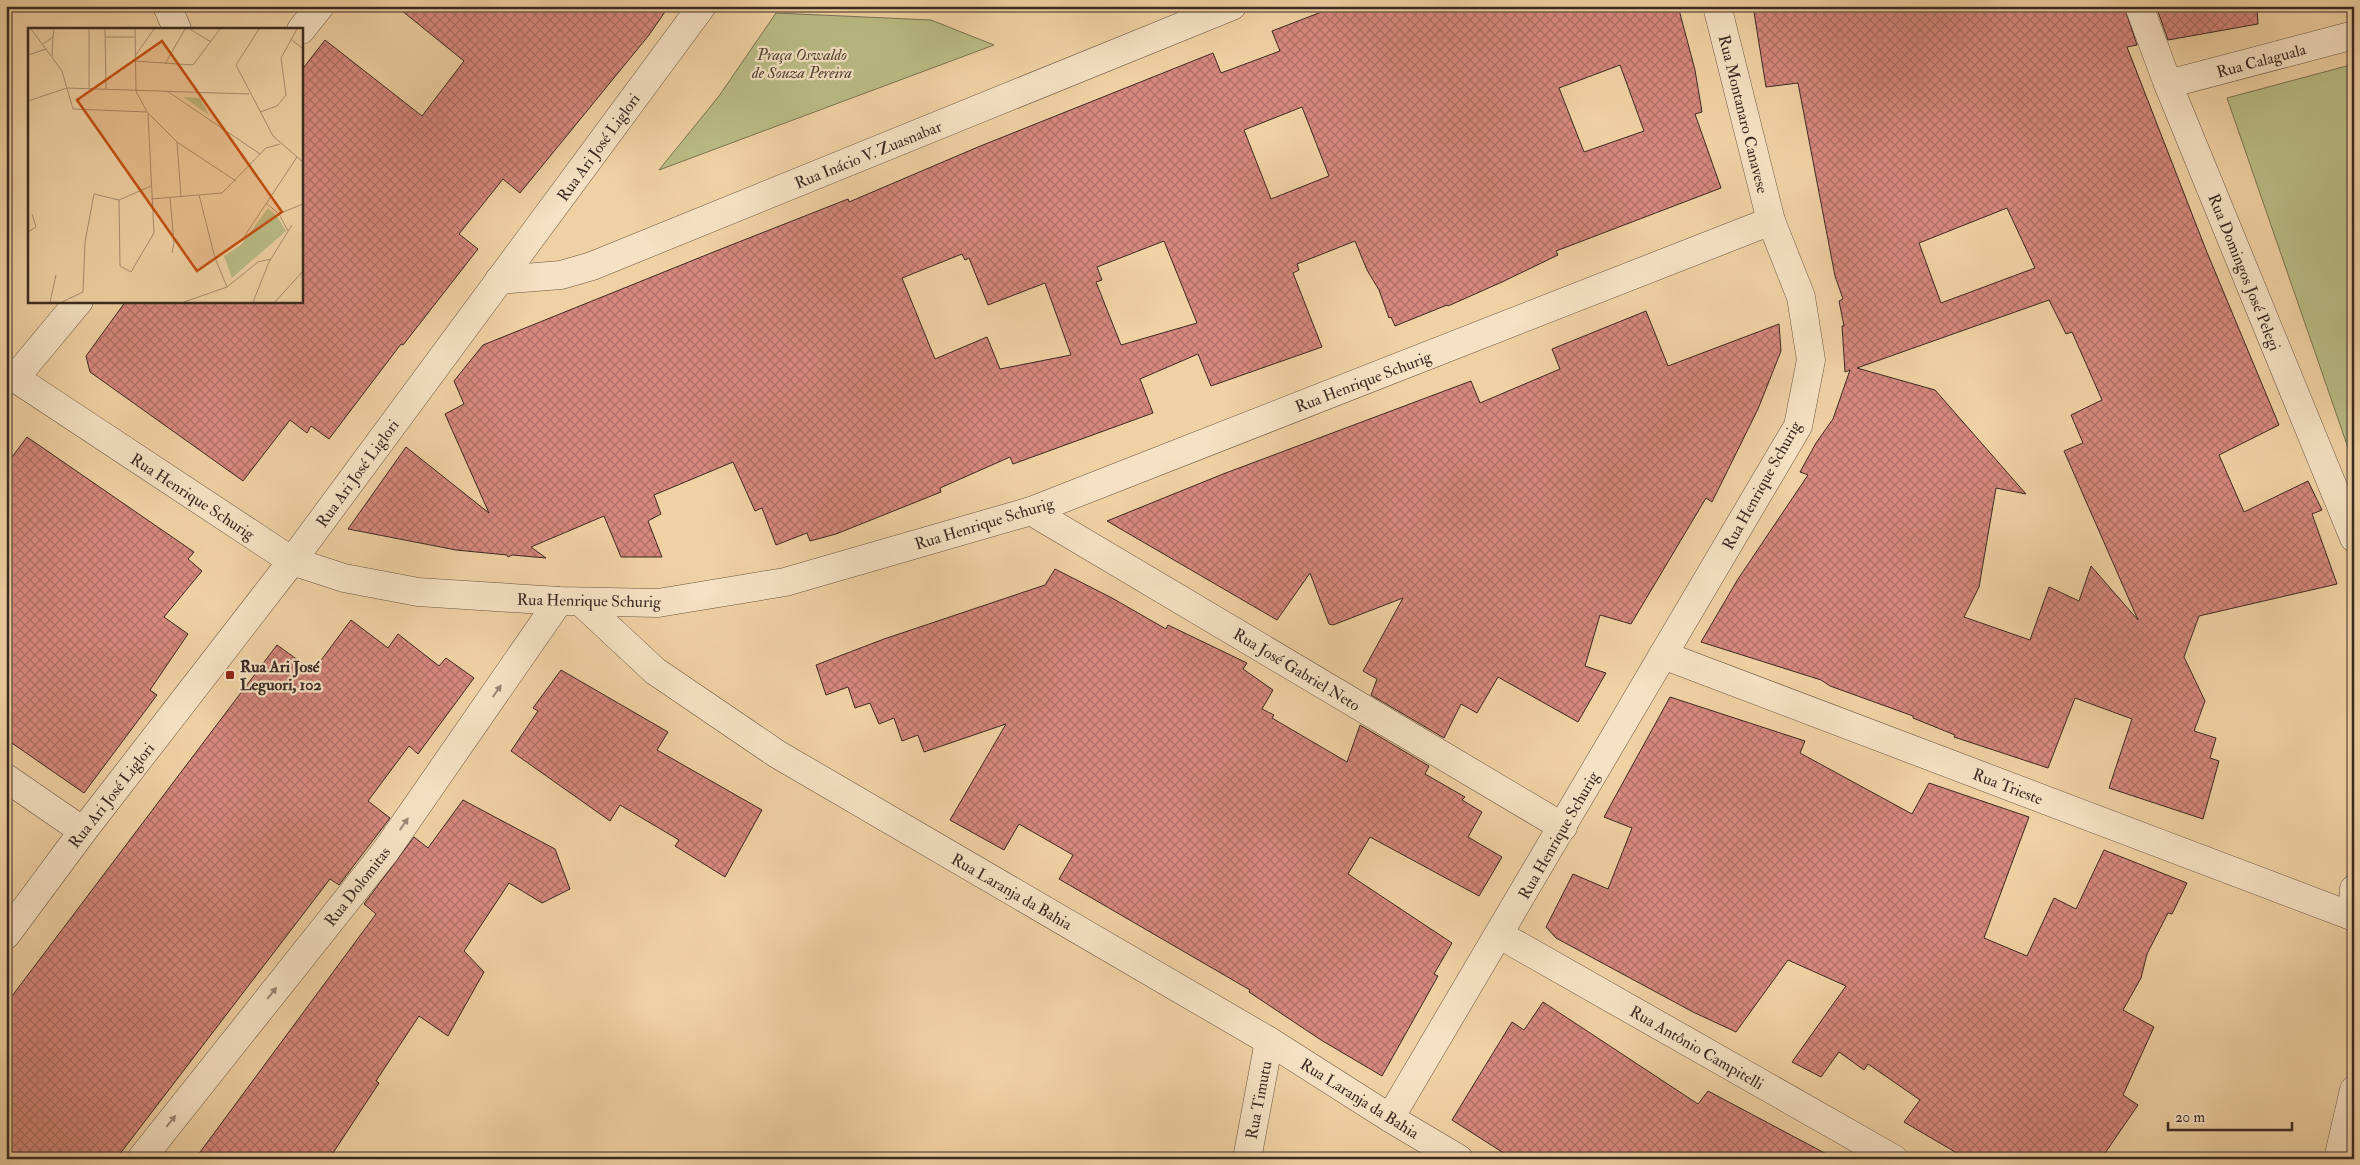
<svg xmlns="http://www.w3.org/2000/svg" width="2360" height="1165" font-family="'IM FELL Double Pica',serif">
<defs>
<pattern id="building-cross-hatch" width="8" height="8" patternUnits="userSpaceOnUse" patternTransform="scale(1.25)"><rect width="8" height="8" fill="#d7887d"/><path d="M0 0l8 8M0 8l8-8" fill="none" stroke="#af6f66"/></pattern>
</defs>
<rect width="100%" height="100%" fill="#f0d1a3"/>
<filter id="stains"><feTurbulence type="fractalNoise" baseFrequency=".004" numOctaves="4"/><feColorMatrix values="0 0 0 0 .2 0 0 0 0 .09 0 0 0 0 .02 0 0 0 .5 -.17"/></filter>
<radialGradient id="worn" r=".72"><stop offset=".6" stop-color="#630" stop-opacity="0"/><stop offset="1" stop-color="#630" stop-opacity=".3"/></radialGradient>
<!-- green -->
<g fill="#babc85" stroke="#7a7354">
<polygon points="776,13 931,20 994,45 659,170 719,96"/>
<polygon points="2354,64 2354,465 2227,98"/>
</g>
<!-- building -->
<g fill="url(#building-cross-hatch)" stroke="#3a2a23" fill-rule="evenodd">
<polygon points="396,6 669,6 649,35 520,193 503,179 459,234 478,249 403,345 401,344 329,439 311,426 307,433 290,420 243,481 90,372 86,356 126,301 301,301 301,71 325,40 422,116 464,61"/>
<path d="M1337 6H1678L1695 70 1702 112 1695 114 1721 188 1556 251 1558 255 1502 282 1448 306 1447 305 1395 326 1391 317 1389 318 1379 290 1367 270 1355 241 1297 264 1299 270 1293 273 1322 347 1211 386 1198 354 1140 379 1153 413 1013 464 1010 457 940 488 941 492 836 534 810 541 807 533 776 545 762 508 755 511 733 462 654 495 661 514 648 521 662 557H621L604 516 531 547 546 558 512 555 508 557 507 555 456 550 348 529 406 447 489 513 445 414 464 404 454 381 483 345 716 251 848 199 849 202 978 147 1213 53 1221 73 1280 51 1272 31ZM1620 65 1644 131 1584 152 1559 88ZM1302 107 1329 176 1271 199 1244 130ZM1164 241 1197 323 1121 345 1096 282 1102 280 1097 267ZM962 254 965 260 969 258 988 305 1045 283 1071 355 1000 369 987 337 935 359 902 278Z"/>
<path d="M1753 6H2124L2137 45 2127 47 2206 250 2279 425 2219 455 2244 512 2308 481 2322 510 2312 514 2337 584 2199 616 2184 657 2205 701 2194 731 2216 738 2210 758 2219 761 2203 819 2109 788 2132 719 2075 698 2048 768 1954 737 1955 735 1913 718V716L1830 686 1821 680 1701 642 1738 579 1808 475 1800 472 1816 443 1833 419 1850 370 1845 372 1842 326H1844L1839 301 1843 299 1835 276 1798 83 1766 87ZM2007 208 2035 268 1941 303 1919 243ZM2049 300 2066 334 2072 332 2102 400 2071 415 2083 443 2064 451 2138 620 2091 566 2079 601 2049 587 2030 640 1964 617 1979 587 1996 488 2026 494 1935 390 1857 368Z"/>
<polygon points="2156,6 2257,6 2258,24 2168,40"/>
<polygon points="1646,311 1668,366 1779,324 1781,351 1758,409 1712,502 1706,498 1631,624 1600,615 1585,666 1606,673 1578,722 1498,677 1477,713 1461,704 1444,738 1371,695 1377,679 1363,671 1403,598 1333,625 1329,624 1310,573 1277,620 1107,521 1223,474 1471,381 1480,403 1560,369 1552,349"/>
<polygon points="27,437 194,552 188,559 202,571 164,617 188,634 150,690 157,695 84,793 6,739 6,465"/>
<polygon points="1055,569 1112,598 1166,629 1168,625 1247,663 1243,669 1273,690 1262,709 1274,715 1272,718 1347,762 1360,725 1429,766 1425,774 1465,797 1462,800 1482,812 1468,837 1502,857 1479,896 1370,837 1348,874 1452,943 1434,974 1438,976 1382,1076 1321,1040 1249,992 1250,990 1059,879 1073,855 1019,824 1004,850 950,820 1006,724 924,752 918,735 902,741 894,718 879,724 870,703 855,708 848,687 826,695 816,665 884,639 1045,585"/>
<polygon points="351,620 388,648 398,634 439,666 446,658 474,678 418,754 409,746 368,801 390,818 339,885 330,879 116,1159 6,1159 6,1004 277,645 313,671"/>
<polygon points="561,670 668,732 657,750 762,810 725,877 675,846 679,840 620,805 610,821 511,751 538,711 533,708"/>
<polygon points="1670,697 1805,741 1800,753 1912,814 1929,783 2029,817 1984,938 2027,956 2054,898 2076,909 2104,850 2187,883 2172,914 2168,913 2147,954 2141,978 2123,1010 2154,1027 2123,1095 2138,1105 2101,1159 1967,1159 1904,1122 1920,1100 1868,1064 1864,1070 1839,1052 1821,1077 1792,1062 1846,986 1788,960 1736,1032 1693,1012 1556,938 1546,927 1573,874 1608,889 1632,828 1604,817"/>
<polygon points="463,800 555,849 570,889 542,903 509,883 464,951 484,972 448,1036 419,1016 376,1081 379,1083 329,1159 195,1159 376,914 364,904 414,837 428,848"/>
<polygon points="1543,1002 1698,1104 1708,1091 1836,1159 1513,1159 1452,1120 1512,1022 1524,1030"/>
</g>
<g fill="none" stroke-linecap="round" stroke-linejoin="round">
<defs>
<g id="minor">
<polyline points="167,6 177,29"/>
<polyline points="2139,6 2168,84 2354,538"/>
<polyline points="301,30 320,6"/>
<polyline points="2168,84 2354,35"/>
<polyline points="499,280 561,275 592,266 1232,6"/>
<polyline points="6,372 292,561 344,578 418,592 559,601 658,603 785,582 1031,511 1771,221"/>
<polyline points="15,378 79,301"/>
<polyline points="1031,511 1563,827"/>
<polyline points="581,602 655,671 777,754 1269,1041 1390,1118 1459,1159"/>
<polyline points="1663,655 2354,917"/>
<polyline points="6,778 83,831"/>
<polyline points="2352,916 2354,889"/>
<polyline points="6,935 83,831 292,561 702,6"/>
<polyline points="1500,935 1894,1159"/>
<polyline points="1390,1118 1798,426 1811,360 1801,297 1771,221 1717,6"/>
<polyline points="141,1159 385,852 559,601"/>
<polyline points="1247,1159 1269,1041"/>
<polyline points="2338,1159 2354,1090"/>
</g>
</defs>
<!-- minor casing -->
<use href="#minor" stroke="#685443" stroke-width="29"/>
<!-- minor -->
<use href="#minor" stroke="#f5e1c3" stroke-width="28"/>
</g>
<!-- one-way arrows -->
<defs><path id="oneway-solid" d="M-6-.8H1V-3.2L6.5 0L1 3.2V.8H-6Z" transform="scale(1.25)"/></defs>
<g fill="#988673">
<use href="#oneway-solid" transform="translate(497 691) rotate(-55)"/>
<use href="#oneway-solid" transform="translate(404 824) rotate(-55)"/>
<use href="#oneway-solid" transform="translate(272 993) rotate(-51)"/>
<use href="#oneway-solid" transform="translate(171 1121) rotate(-51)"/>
</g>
<!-- markers -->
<rect fill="#8f2418" stroke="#f5e1c3" stroke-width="2" x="225" y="670" width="10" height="10" rx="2.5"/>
<g text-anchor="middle" stroke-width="4.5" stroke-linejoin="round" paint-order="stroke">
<!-- park labels -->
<g font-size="16" font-style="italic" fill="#544737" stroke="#f5e1c3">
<text x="802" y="60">Praça Oswaldo<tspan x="802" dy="18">de Souza Pereira</tspan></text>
</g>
<!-- street labels -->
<g font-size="16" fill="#3a2a23" stroke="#f5e1c3">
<text transform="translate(2261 60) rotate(-15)" y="6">Rua Calaguala</text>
<text transform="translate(1744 114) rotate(76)" y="6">Rua Montanaro Canavese</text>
<text transform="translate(598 147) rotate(-54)" y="6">Rua Ari José Liglori</text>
<text transform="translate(868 154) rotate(-22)" y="6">Rua Inácio V. Zuasnabar</text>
<text transform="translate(2245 272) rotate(68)" y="6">Rua Domingos José Pelegi</text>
<text transform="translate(1363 381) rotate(-21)" y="6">Rua Henrique Schurig</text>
<text transform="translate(357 473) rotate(-54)" y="6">Rua Ari José Liglori</text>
<text transform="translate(1761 485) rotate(-61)" y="6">Rua Henrique Schurig</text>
<text transform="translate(193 496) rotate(33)" y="6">Rua Henrique Schurig</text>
<text transform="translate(984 523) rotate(-17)" y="6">Rua Henrique Schurig</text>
<text transform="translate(589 600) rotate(1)" y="6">Rua Henrique Schurig</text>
<text transform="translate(1297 669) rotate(31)" y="6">Rua José Gabriel Neto</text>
<text transform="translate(2008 786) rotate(21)" y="6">Rua Trieste</text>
<text transform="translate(111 795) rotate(-52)" y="6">Rua Ari José Liglori</text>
<text transform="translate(1558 835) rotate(-60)" y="6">Rua Henrique Schurig</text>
<text transform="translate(357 886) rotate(-52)" y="6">Rua Dolomitas</text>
<text transform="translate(1012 891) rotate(30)" y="6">Rua Laranja da Bahia</text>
<text transform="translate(1697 1047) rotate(30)" y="6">Rua Antônio Campitelli</text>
<text transform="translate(1360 1098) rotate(32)" y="6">Rua Laranja da Bahia</text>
<text transform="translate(1258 1100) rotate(-79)" y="6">Rua Timutu</text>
</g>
<!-- poi labels -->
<g font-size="16" font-weight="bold" fill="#3a2a23" stroke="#f5e1c3" text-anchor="start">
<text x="240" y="672">Rua Ari José<tspan x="240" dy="18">Leguori, 102</tspan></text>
</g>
</g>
<!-- overview -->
<g transform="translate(28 28)">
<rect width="275" height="275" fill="#f0d1a3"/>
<path d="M155 69 172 70 181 87ZM240 180 249 188 258 203 204 250 196 228 213 217Z" fill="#babc85"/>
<path fill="none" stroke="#a78e70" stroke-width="1" d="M3 1 34 43 45 81 119 84M77 1 78 61M107 1 108 63 119 84 149 114 208 153M162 1 183 14M231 1 208 37 245 108 275 134M77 9H107M263 11 275 21M15 16 25 9 26 1M0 27 18 21M24 28 25 9M107 28 126 1M107 33 165 37 192 1M137 36 157 1M61 61V1M139 63 232 126M0 73 39 60 221 66M232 84 249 78 258 67 253 30 269 1M149 114 153 168M171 167 187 230 199 259M142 169 146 215 144 225M123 171 194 165 238 120 252 116M91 172 92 238 103 244 126 205 120 86M238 175 251 186 260 203M255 184 275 176M0 204 8 199 4 186M187 230 214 212 269 129M22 274 28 247M34 274 55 264 57 214 66 166 91 172 123 158M156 274 199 259 230 234 243 231M225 274 241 234 264 197M247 274 275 243"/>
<path fill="#c55011" fill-opacity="0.15" stroke="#c55011" stroke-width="2.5" d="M134 13 254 184 169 243 49 72Z"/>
<rect width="275" height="275" fill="none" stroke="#3a2a23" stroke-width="2.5"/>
</g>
<!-- margin -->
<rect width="2360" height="1165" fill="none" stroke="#f0d1a3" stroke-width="25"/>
<rect x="8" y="8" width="2345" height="1150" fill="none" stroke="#3a2a23" stroke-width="2.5"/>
<rect x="12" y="12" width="2335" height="1140" fill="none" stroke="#3a2a23"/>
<!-- scale -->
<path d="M2168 1122v8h124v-8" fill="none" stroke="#3a2a23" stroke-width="2.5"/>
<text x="2175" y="1122" font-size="15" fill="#3a2a23" stroke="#f5e1c3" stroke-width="4" paint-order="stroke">20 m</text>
<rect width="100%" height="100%" filter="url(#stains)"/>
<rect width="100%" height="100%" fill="url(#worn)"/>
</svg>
